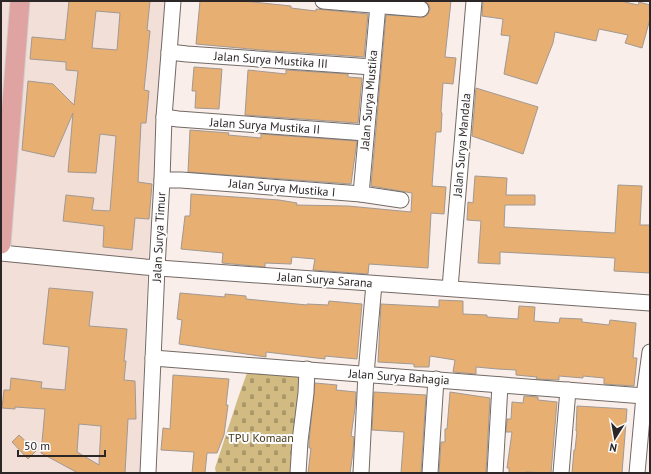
<svg xmlns="http://www.w3.org/2000/svg" width="651" height="474" font-family="'PT Sans',sans-serif">
<defs>
<pattern id="cemetery-stones" width="16" height="16" patternUnits="userSpaceOnUse"><rect width="16" height="16" fill="#d1bb82"/><path d="M2 7V4a2 2 0 0 1 4 0v3zM10 15v-3a2 2 0 0 1 4 0v3z" fill="#aa986a"/></pattern>
</defs>
<rect width="100%" height="100%" fill="#f9eee9"/>
<!-- built -->
<polygon fill="#f2dfd7" points="1,1 171,1 148,259 140,473 1,473"/>
<!-- cemetery -->
<polygon fill="url(#cemetery-stones)" points="248,370 301,377 292,473 216,473 215,468 238,398"/>
<!-- building -->
<g fill="#e8af72" stroke="#a19992" fill-rule="evenodd">
<path d="M69 1H150L147 30 150 31 144 90 149 91 146 123H141L138 182 152 184 149 219 135 218 132 250 103 247 104 226 63 221 66 195 94 198 92 210 110 211 116 136 100 134 96 173 68 172 73 113 54 157 22 150 28 81 53 84 74 105 78 71 66 70V62L30 59 32 37 65 40ZM96 11 120 13 117 50 92 48Z"/>
<polygon points="200,1 243,1 291,6 291,8 316,11 316,9 368,14 364,57 261,50 196,44"/>
<polygon points="425,1 451,1 445,57 456,58 453,84 443,83 441,112 442,113 441,132 436,132 432,186 446,187 444,214 431,213 428,268 369,264 368,274 313,270 315,259 292,257 291,264 265,263 265,267 222,263 223,253 181,249 185,216 190,216 191,194 279,200 297,203 296,205 348,206 411,212 412,193 371,186 386,15 424,17 428,14 430,9 429,5"/>
<polygon points="483,1 621,1 638,5 639,2 650,5 650,19 642,48 625,43 628,35 599,29 596,41 555,32 553,43 537,84 504,74 510,36 501,35 503,19 482,16"/>
<polygon points="194,67 222,69 219,109 195,108 196,91 192,91"/>
<polygon points="248,70 286,74 286,70 348,74 348,77 362,78 358,123 245,115"/>
<polygon points="476,88 538,107 523,154 472,136"/>
<polygon points="190,130 229,133 228,135 261,138 261,134 357,141 351,184 188,172"/>
<polygon points="475,176 507,178 506,195 535,195 535,205 505,205 504,227 615,233 618,185 642,186 640,225 650,225 650,273 614,271 615,258 500,252 500,264 478,263 481,221 467,220 468,202 473,203"/>
<path d="M49 288 93 292 89 326 127 329 124 361H126L124 380 135 381 136 419H128L125 473H78L41 453 45 409 15 407V409L2 408 4 390H10L11 378 42 382 41 388 65 390 69 347 43 344ZM79 424 101 426 99 465 77 452Z"/>
<polygon points="180,293 225,297 225,294 246,296 246,299 307,305 307,304 328,305 329,301 362,304 357,359 325,356 325,359 266,352 266,357 179,344 182,320 177,319"/>
<polygon points="439,300 463,301 463,314 487,315 487,317 518,319 519,306 535,307 534,321 559,323 560,318 582,319 582,322 609,325 610,320 636,323 633,358 637,358 634,386 604,384 604,378 583,376 583,378 559,376 559,380 536,379 537,377 516,375 516,370 498,369 476,367 476,374 453,372 455,360 430,356 429,367 414,367 414,364 378,362 381,304 439,307"/>
<polygon points="173,375 229,379 226,405 228,405 224,435 217,453 207,453 205,473 192,473 194,452 161,450 163,428 170,429"/>
<polygon points="315,383 337,385 336,390 356,392 355,408 351,436 354,437 353,452 350,473 308,473 311,448 309,448 309,442"/>
<polygon points="374,392 426,395 421,473 401,473 404,432 372,430"/>
<polygon points="450,392 490,398 486,473 439,473 441,442 445,442 445,429 447,429"/>
<polygon points="524,396 538,397 538,400 557,402 551,473 525,472 524,473 509,473 509,468 507,468 512,432 506,432 507,419 511,419 512,402 523,403"/>
<polygon points="577,406 627,409 622,473 572,473 574,450 575,450 577,431 576,431"/>
<polygon points="19,435 36,451 28,459 12,442"/>
</g>
<g fill="none" stroke-linecap="round" stroke-linejoin="round">
<defs>
<g id="minor">
<polyline points="323,1 421,9"/>
<polyline points="169,52 187,54 372,67"/>
<polyline points="164,117 178,119 366,133"/>
<polyline points="162,180 181,180 361,194 401,200"/>
<polyline points="361,194 378,5"/>
<polyline points="1,253 145,267 650,303"/>
<polyline points="450,288 474,1"/>
<polyline points="153,358 644,396"/>
<polyline points="148,473 157,268 162,180 164,117 173,1"/>
<polyline points="298,473 300,441 306,393 307,369"/>
<polyline points="361,473 366,374 374,284"/>
<polyline points="430,473 436,379"/>
<polyline points="495,473 500,385"/>
<polyline points="561,473 568,390"/>
<polyline points="637,473 644,396 650,352"/>
</g>
<polyline id="major" points="1,244 20,1"/>
</defs>
<!-- minor casing -->
<use href="#minor" stroke="#736a66" stroke-width="17"/>
<!-- major casing -->
<use href="#major" stroke="#d1cfcf" stroke-width="21"/>
<!-- minor -->
<use href="#minor" stroke="#fff" stroke-width="15"/>
<!-- major -->
<use href="#major" stroke="#dfa3a2" stroke-width="19"/>
</g>
<g text-anchor="middle" stroke-width="4" stroke-linejoin="round" paint-order="stroke">
<!-- street labels -->
<g font-size="12" fill="#2c2726" stroke="#fdfdfd">
<text transform="translate(271 60) rotate(4)" y="4">Jalan Surya Mustika III</text>
<text transform="translate(369 100) rotate(-85)" y="4">Jalan Surya Mustika</text>
<text transform="translate(265 126) rotate(4)" y="4">Jalan Surya Mustika II</text>
<text transform="translate(462 145) rotate(-85)" y="4">Jalan Surya Mandala</text>
<text transform="translate(282 188) rotate(5)" y="4">Jalan Surya Mustika I</text>
<text transform="translate(159 237) rotate(-87)" y="4">Jalan Surya Timur</text>
<text transform="translate(325 280) rotate(4)" y="4">Jalan Surya Sarana</text>
<text transform="translate(399 377) rotate(4)" y="4">Jalan Surya Bahagia</text>
</g>
<!-- park labels -->
<g font-size="12" fill="#483b19" stroke="#fdfdfd">
<text x="261" y="442">TPU Komaan</text>
</g>
</g>
<!-- border -->
<rect width="651" height="474" fill="none" stroke="#2c2726" stroke-width="4"/>
<!-- north arrow -->
<g transform="translate(615 438) rotate(191)" stroke="#fdfdfd" stroke-width="3" paint-order="stroke">
<path d="M0-3L7 15L0 10L-7 15Z" fill="#2c2726"/>
<text y="-6" font-size="11" font-weight="bold" text-anchor="middle" fill="#2c2726">N</text>
</g>
<!-- scale -->
<path d="M18 450v6h87v-6" fill="none" stroke="#2c2726" stroke-width="2"/>
<text x="24" y="450" font-size="12" fill="#2c2726" stroke="#fdfdfd" stroke-width="3" paint-order="stroke">50 m</text>
</svg>
